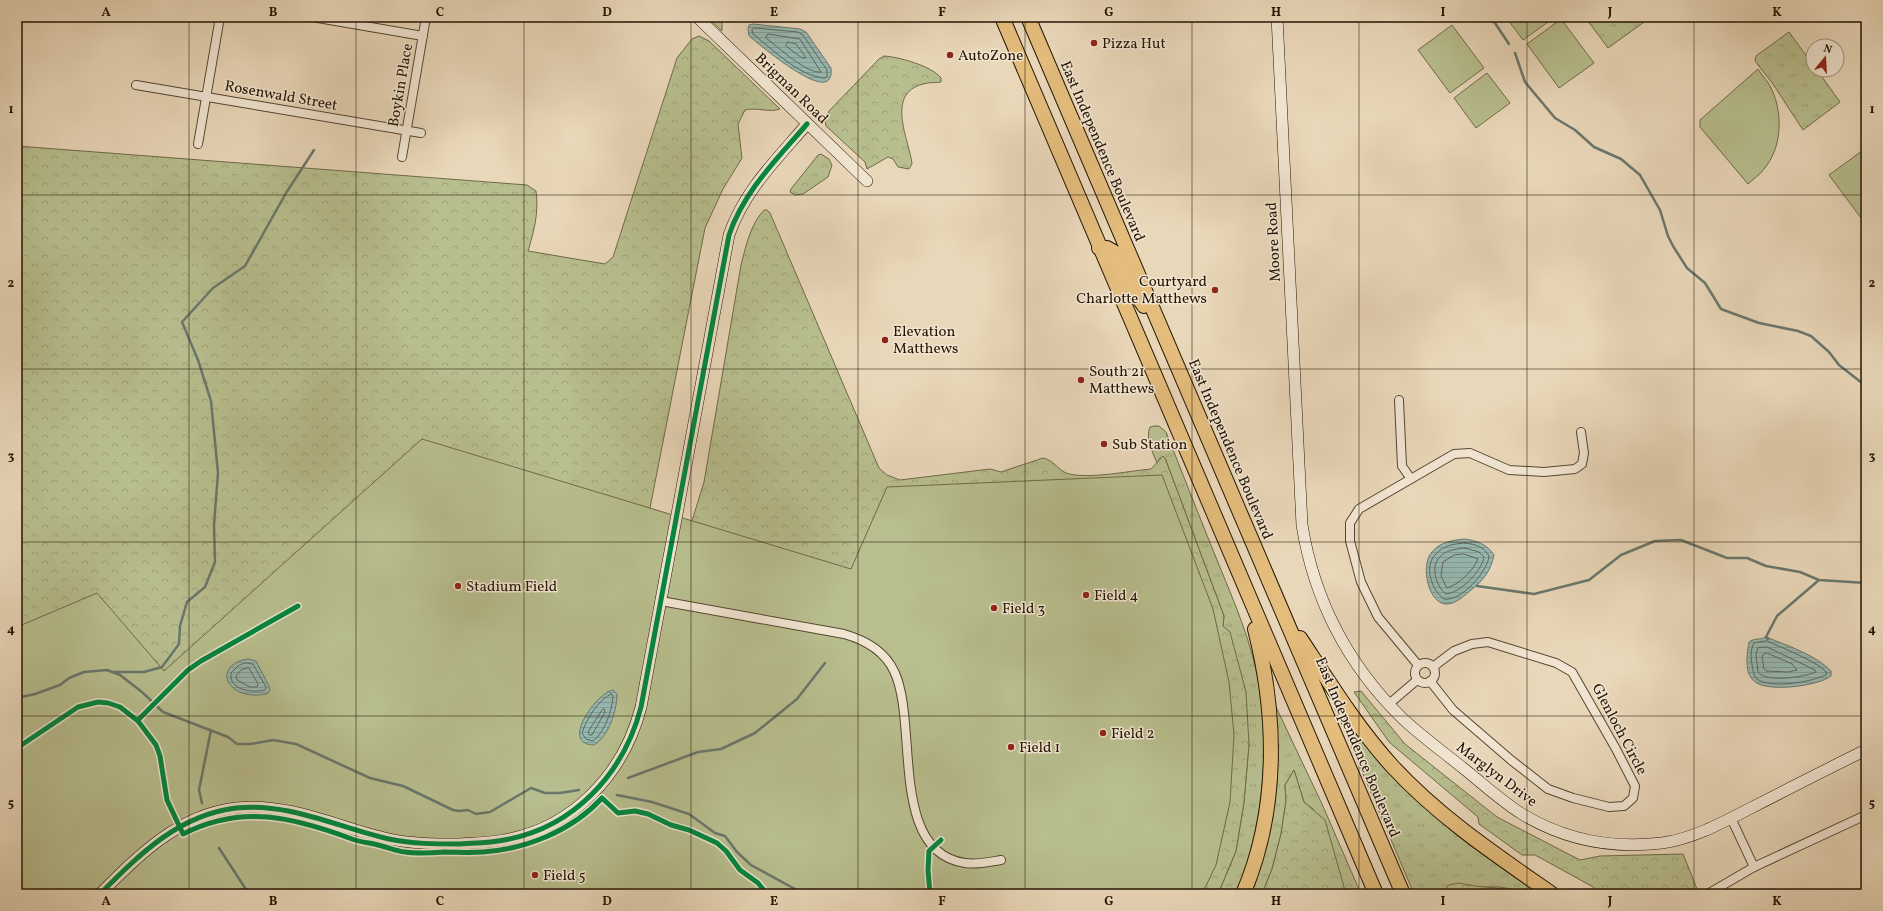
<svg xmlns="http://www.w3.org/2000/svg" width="1883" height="911" font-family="Vollkorn,serif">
<defs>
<pattern id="grass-tufts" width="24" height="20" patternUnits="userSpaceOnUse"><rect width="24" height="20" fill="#b8be8e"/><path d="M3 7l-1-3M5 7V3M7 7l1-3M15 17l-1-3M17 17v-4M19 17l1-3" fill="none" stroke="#9ea279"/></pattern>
<pattern id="forest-crowns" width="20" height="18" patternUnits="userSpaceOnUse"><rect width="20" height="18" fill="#b8be8e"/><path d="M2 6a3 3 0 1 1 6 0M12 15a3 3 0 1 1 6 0" fill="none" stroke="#9ea279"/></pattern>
<pattern id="water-rules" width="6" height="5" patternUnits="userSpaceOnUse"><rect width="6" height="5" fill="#97b9b3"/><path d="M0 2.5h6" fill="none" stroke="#829e98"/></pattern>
</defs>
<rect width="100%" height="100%" fill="#e9d7b9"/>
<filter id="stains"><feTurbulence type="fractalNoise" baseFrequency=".005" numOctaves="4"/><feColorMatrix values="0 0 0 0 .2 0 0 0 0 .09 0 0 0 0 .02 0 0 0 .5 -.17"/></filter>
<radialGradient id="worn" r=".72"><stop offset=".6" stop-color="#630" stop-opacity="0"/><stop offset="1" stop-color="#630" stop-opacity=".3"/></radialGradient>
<!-- grass -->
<g fill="url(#grass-tufts)" stroke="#6e6a48">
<polygon points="1585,17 1651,17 1608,48"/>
<polygon points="1789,32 1813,65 1813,70 1817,70 1840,102 1803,130 1773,84 1755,61 1756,56"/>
<path d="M1154 426H1159L1166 432C1184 477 1201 521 1219 565 1235 604 1252 643 1259 685 1270 750 1262 834 1236 894H1218L1236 851 1244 802 1249 744 1223 626 1224 616 1165 458H1160L1157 463C1153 453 1145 438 1150 427Z"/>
<polygon points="1333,703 1396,781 1429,811 1540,894 1520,894 1511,889 1500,887 1473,887 1442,890 1440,894 1414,894"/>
<polygon points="1276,707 1322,804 1361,894 1346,894 1313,809 1304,802 1294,770 1285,785 1286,801 1281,834 1272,869 1262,894 1250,894"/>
</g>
<!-- forest -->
<g fill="url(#forest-crowns)" stroke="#6e6a48">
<polygon points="707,17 722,17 722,31"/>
<path d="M699 36 709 41 780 109C770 113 757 107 745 110L738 124 742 158 723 189 705 228 650 508 476 477 17 894V146L527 185 536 191C539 213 534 231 528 251L605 264 613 257 677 58 692 39Z"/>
<path d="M884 56C899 57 932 66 941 78V82C936 83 929 82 923 84 885 94 909 139 912 164L909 169 898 167 893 159 888 157 867 169 865 162 826 126 825 121 829 111 879 59Z"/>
<polygon points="821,154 829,159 832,165 828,177 803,194 795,195 790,192 791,189 818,155"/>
<path d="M764 210H767L770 213 879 468 887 475 900 480 990 469 1001 472 1043 458C1054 460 1058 471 1069 474 1090 479 1129 471 1151 469L1163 456 1165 458 1224 616 1223 626 1230 632 1246 692 1249 744 1244 802 1236 851 1218 894H1170L866 577 687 537 704 482 741 265C746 246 750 225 764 210Z"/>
<polygon points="1361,691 1405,744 1497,817 1580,860 1600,856 1683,854 1699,894 1596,894 1595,888 1535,855 1522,855 1479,824 1478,817 1389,742 1354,692"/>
<polygon points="1294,770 1304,802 1325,820 1346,894 1262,894 1272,869 1281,834 1286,801 1285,785"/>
<path d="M1459 883C1480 889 1501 885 1520 894H1440L1449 885Z"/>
</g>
<!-- green -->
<g fill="#b8be8e" stroke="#6e6a48">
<polygon points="1506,17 1555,17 1523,40"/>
<polygon points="1561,19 1594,63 1559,88 1527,44"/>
<polygon points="1452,25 1484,68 1450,93 1418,50"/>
<path d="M1758 69C1762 76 1769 82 1772 90 1783 114 1782 148 1764 169 1760 175 1753 179 1748 184L1700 127V120Z"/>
<polygon points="1487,73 1510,103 1476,128 1454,98"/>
<polygon points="1866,148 1866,220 1864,222 1829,175"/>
<polygon points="422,439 851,569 887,487 1162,475 1213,609 1229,682 1234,735 1230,802 1216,865 1202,894 17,894 17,627 97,593 164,671"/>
</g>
<!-- water -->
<g fill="url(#water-rules)" stroke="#69776c">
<path d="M753 24 800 29 806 32 831 68C836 111 758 43 749 36L748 29 749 25Z"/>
<path d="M1465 539C1477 541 1487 544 1494 555 1491 570 1484 580 1471 590 1465 595 1457 603 1448 604 1428 606 1420 564 1432 552 1440 542 1453 540 1465 539Z"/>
<path d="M1766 637C1786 645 1816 655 1831 671V676C1819 686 1766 693 1754 681 1744 673 1747 653 1749 642 1754 638 1760 640 1766 637Z"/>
<path d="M248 659 256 661 269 686 270 690 267 694C226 702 211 665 248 659Z"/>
<path d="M613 690 617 694C617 710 609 736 594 745 558 744 599 691 613 690Z"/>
</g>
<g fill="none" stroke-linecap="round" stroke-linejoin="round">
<!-- shore -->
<g stroke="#5e675a" stroke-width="1">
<path d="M754 28 798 32 803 35 827 70V77L824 78C797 75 774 50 753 34L752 30Z"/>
<path d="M768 34 800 39 821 72C807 74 778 47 766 38Z"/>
<polygon points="788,42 796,44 805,56 805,58 802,58 786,46"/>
<path d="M1465 543C1475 544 1484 547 1489 556 1488 571 1461 602 1444 599 1432 591 1423 566 1436 554 1444 545 1454 544 1465 543Z"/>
<path d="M1465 548 1479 552 1484 557C1482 571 1460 593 1446 594 1437 588 1430 567 1439 558 1445 550 1456 549 1465 548Z"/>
<path d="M1464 554 1478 559C1474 570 1458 585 1447 588L1441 576 1443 562 1454 555Z"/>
<path d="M1767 641C1778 646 1824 664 1827 674 1814 682 1770 689 1757 679 1753 675 1753 670 1752 665 1751 657 1750 650 1754 643Z"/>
<path d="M1767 647 1815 670 1816 672C1805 677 1765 683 1758 672L1756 654 1758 648Z"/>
<polygon points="1767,653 1792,664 1797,670 1788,672 1766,671 1764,669 1762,656"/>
<path d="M245 663 253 664 266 687 265 690C253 693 229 691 231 673L238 666Z"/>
<polygon points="249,668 258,684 257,687 250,687 237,680 236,676 241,670"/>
<path d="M611 694 613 696C612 711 605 732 593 741L586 739 582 733C586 720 598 700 611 694Z"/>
<polygon points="604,709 605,712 592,735 589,735 588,732 602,710"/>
</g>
<!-- stream -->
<g stroke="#69776c" stroke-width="2.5">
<polyline points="1486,17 1495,23 1509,44"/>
<polyline points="1515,53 1525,82 1555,118 1575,130 1594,147 1621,159 1640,175 1660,210 1668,236 1673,246 1687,268 1705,283 1721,309 1759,323 1798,331 1811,336 1829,352 1839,365 1862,383 1862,385 1866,386"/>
<polyline points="1477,586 1534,594 1589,580 1621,555 1655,541 1681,540 1727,558 1747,558 1766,566 1800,572 1819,580 1866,583"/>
<polyline points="1768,639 1766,637 1777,616 1819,580"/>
<polyline points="112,672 144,672 162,667 179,644 180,626 187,602 205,587 215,562 214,525 218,473 211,401 198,360 182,322 213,288 245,266 286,193 314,150"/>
<polyline points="17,698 35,694 60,685 69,678 84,672 107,670 120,675 142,692 163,712 228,737 237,744 251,744 273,740 296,744 370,778 403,786 453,810 459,811 468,810 476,814 490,812 531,788 545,793 560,793 579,790"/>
<polyline points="628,778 698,752 721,749 755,733 797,699 825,663"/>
<polyline points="617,795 652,802 689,814 715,833 725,836 737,852 751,865 804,894"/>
<polyline points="202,803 199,790 211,730"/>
<polyline points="219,848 249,894"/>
</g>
<defs>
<g id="street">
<polyline points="312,17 423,36"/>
<polyline points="136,85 421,133"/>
<polyline points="198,144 220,17"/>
<polyline points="402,157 426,17"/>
<polyline points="1399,400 1402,466 1411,479"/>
<path d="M661 601 844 634C865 640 884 650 894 671 919 722 888 852 965 863 977 865 989 862 1001 860"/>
<circle cx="1425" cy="673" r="10"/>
<polyline points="1418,665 1378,617 1361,582 1350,541 1350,523 1359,509 1454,454 1470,453 1509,470 1544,472 1575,469 1582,464 1584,453 1581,432"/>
<polyline points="1430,681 1453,710 1511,760 1548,789 1573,798 1609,807 1624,806 1633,798 1635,786 1616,749 1572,672 1556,663 1488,642 1472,644 1454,651 1433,667"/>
<polyline points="1389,704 1417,680"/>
<polyline points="1731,818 1754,867"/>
<polyline points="1712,894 1711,892 1754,867 1866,815"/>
</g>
<g id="secondary">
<polyline points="697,17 867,181"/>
<path d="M1277 17 1302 525C1314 599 1348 665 1402 718 1421 736 1442 751 1463 768 1482 783 1501 801 1522 814 1565 840 1612 849 1662 843 1692 839 1722 823 1749 809 1788 789 1827 769 1866 750"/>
<path d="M100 894C139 855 178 815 236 808 289 802 339 828 389 839 413 844 436 844 460 844 474 843 490 843 504 840 574 828 624 773 641 707L729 235C744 191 777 159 807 124"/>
</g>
<g id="highway">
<polyline points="1002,17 1376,894"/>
<polyline points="1028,17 1403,894"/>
<polyline points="1099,248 1107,248 1114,252 1131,286 1144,306"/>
<path d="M1300 638C1329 682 1356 726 1392 766 1439 817 1496 855 1552 894"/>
<path d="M1243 894C1279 810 1277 716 1255 629"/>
</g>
</defs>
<!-- street casing -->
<use href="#street" stroke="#554630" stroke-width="10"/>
<!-- secondary casing -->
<use href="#secondary" stroke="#241502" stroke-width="12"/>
<!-- highway casing -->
<use href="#highway" stroke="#241502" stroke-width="16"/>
<!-- street -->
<use href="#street" stroke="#f1e5d2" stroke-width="8"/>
<!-- secondary -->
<use href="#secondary" stroke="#f1e5d2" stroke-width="11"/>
<!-- highway -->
<use href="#highway" stroke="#e4bc7c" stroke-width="14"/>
<defs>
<g id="cycleway">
<polyline points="138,720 188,670 201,661 298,606"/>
<path d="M17 748 78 707 98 702 108 703 120 707 138 721 156 745 160 756 167 800 183 834C242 804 293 817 352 839 360 842 370 843 378 845 387 847 396 851 405 852 418 854 431 853 444 852 457 852 470 853 483 852 526 849 572 831 602 798L618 813 635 811 648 814 671 825 689 830 717 843 726 851 740 870 758 883 767 894"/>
<path d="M100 894C139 855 178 815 236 808 289 802 339 828 389 839 413 844 436 844 460 844 474 843 490 843 504 840 574 828 624 773 641 707L729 235C744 191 777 159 807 124"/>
<polyline points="930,894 928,870 929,851 941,840"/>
</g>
</defs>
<!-- cycleway casing -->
<use href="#cycleway" stroke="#f1e5d2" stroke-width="8"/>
<!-- cycleway -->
<use href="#cycleway" stroke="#00873e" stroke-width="5"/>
</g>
<!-- grid -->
<path fill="none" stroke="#241502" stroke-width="1" stroke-opacity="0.55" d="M189 17V894M356 17V894M524 17V894M691 17V894M858 17V894M1025 17V894M1192 17V894M1359 17V894M1527 17V894M1694 17V894M17 195H1866M17 369H1866M17 542H1866M17 716H1866"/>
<!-- markers -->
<g fill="#8f2418" stroke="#f1e5d2" stroke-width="1.5">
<circle cx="1094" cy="43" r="4"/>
<circle cx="950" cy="55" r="4"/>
<circle cx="1215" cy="290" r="4"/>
<circle cx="885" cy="340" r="4"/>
<circle cx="1081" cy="380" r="4"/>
<circle cx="1104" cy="444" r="4"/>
<circle cx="458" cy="586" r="4"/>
<circle cx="1086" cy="595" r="4"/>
<circle cx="994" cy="608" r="4"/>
<circle cx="1103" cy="733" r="4"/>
<circle cx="1011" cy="747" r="4"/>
<circle cx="535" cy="875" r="4"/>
</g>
<g text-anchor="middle" stroke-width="3" stroke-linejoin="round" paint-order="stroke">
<!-- poi labels -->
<g font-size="15" fill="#241502" stroke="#f1e5d2" text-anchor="start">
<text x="1102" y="48">Pizza Hut</text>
<text x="958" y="60">AutoZone</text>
<text x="1207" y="286" text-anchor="end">Courtyard<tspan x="1207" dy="17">Charlotte Matthews</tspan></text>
<text x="893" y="336">Elevation<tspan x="893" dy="17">Matthews</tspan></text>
<text x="1089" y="376">South 21<tspan x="1089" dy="17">Matthews</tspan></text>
<text x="1112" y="449">Sub Station</text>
<text x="466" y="591">Stadium Field</text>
<text x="1094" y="600">Field 4</text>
<text x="1002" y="613">Field 3</text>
<text x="1111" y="738">Field 2</text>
<text x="1019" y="752">Field 1</text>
<text x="543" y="880">Field 5</text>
</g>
<!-- street labels -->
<g font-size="15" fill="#241502" stroke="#f1e5d2">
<text transform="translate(400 85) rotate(-80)" y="5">Boykin Place</text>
<text transform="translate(792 88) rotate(44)" y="5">Brigman Road</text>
<text transform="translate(281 95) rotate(10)" y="5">Rosenwald Street</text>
<text transform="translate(1103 151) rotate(67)" y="5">East Independence Boulevard</text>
<text transform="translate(1273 242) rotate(-93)" y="5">Moore Road</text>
<text transform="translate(1231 449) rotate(67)" y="5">East Independence Boulevard</text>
<text transform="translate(1620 729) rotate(62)" y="5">Glenloch Circle</text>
<text transform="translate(1358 747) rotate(67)" y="5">East Independence Boulevard</text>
<text transform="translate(1497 774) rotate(37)" y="5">Marglyn Drive</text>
</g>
</g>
<!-- margin -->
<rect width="1883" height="911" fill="none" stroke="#e9d7b9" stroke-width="44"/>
<!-- north arrow -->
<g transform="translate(1825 58) rotate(18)"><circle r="19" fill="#f1e5d2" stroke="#9f927f"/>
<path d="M0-3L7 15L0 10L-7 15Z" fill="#8f2418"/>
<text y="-6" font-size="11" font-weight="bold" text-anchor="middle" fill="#241502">N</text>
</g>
<rect x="22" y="22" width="1839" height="867" fill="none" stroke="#241502" stroke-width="1.5"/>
<g font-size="13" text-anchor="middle" font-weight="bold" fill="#241502">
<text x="106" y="16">A</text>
<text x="273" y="16">B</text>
<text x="440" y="16">C</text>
<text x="607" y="16">D</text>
<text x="774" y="16">E</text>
<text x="942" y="16">F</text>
<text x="1109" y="16">G</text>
<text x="1276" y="16">H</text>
<text x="1443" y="16">I</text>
<text x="1610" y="16">J</text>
<text x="1777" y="16">K</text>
<text x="11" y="113">1</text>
<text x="1872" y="113">1</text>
<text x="11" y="287">2</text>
<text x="1872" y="287">2</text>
<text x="11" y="460">3</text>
<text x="1872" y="460">3</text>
<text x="11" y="633">4</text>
<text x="1872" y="633">4</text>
<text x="11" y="807">5</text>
<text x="1872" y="807">5</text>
<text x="106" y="905">A</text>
<text x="273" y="905">B</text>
<text x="440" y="905">C</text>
<text x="607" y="905">D</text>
<text x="774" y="905">E</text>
<text x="942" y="905">F</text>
<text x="1109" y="905">G</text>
<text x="1276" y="905">H</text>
<text x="1443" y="905">I</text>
<text x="1610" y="905">J</text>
<text x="1777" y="905">K</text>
</g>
<rect width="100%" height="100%" filter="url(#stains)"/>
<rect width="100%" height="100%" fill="url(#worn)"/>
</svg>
